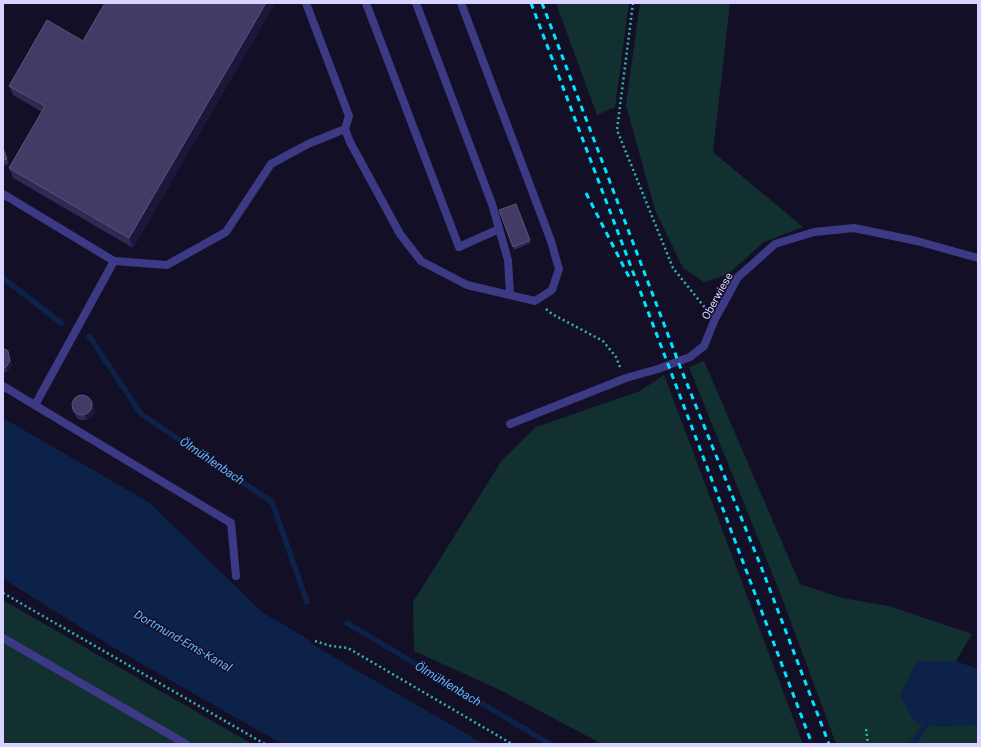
<svg xmlns="http://www.w3.org/2000/svg" width="981" height="747" font-family="Roboto,sans-serif">
<rect width="100%" height="100%" fill="#130f26"/>
<!-- green -->
<g fill="#12302f">
<polygon points="556,3 629,3 615,107 597,115"/>
<polygon points="640,3 730,3 713,152 803,227 764,242 727,275 704,282 683,268 655,210 626,105"/>
<polygon points="704,361 800,584 842,598 889,606 972,634 956,661 917,662 964,725 978,725 978,744 836,744 782,598 689,367"/>
<polygon points="664,375 803,744 602,744 500,690 414,651 413,602 502,460 536,427 640,391"/>
<polygon points="3,600 252,744 3,744"/>
</g>
<!-- water -->
<g fill="#0c2248">
<polygon points="3,418 150,503 262,612 308,639 309,642 339,660 484,744 282,744 121,652 3,579"/>
<polygon points="917,661 956,661 978,669 978,725 939,727 915,723 900,695"/>
</g>
<g fill="none" stroke-linecap="round" stroke-linejoin="round">
<!-- stream -->
<g stroke="#0c2248" stroke-width="5.5">
<polyline points="3,278 61,323"/>
<polyline points="89,336 141,414 272,502 307,602"/>
<polyline points="347,623 550,744"/>
<polyline points="912,744 926,725"/>
</g>
<!-- path -->
<g stroke="#2fb8b0" stroke-width="2.5" stroke-dasharray="2 3" stroke-linecap="butt">
<polyline points="633,3 617,130 673,268 706,309"/>
<polyline points="546,309 552,314 603,341 616,357 620,367"/>
<polyline points="3,593 265,744"/>
<polyline points="315,641 331,646 348,648 512,744"/>
<polyline points="866,729 868,744"/>
</g>
<!-- service -->
<g stroke="#3d3a85" stroke-width="8">
<polyline points="306,3 349,116 345,129 350,142 400,234 421,261 467,285 535,301 552,290 559,269 551,241 461,3"/>
<polyline points="366,3 459,247 499,229"/>
<polyline points="416,3 492,204 508,260 510,295"/>
<polyline points="3,194 114,261 167,265 226,232 271,164 308,144 345,129"/>
<polyline points="3,386 231,523 236,576"/>
<polyline points="35,405 114,261"/>
<polyline points="510,424 626,378 658,369 690,357 704,346 715,319 738,277 775,244 814,232 854,228 917,241 978,258"/>
<polyline points="3,638 186,744"/>
</g>
<!-- rail -->
<g stroke="#00e5ff" stroke-width="3" stroke-dasharray="6 5" stroke-linecap="butt">
<polyline points="531,3 812,744"/>
<polyline points="542,3 681,369 762,569 829,744"/>
<polyline points="586,193 630,279"/>
</g>
</g>
<!-- wall -->
<g fill="#312854">
<polygon points="105,3 275,3 133,248 13,178 9,168 42,112 13,95 9,86 83,41"/>
<polygon points="3,148 9,164 3,166"/>
<polygon points="516,204 531,243 514,250 499,210"/>
<polygon points="3,348 10,356 12,366 7,372 3,373"/>
<polygon points="92,401 94,406 95,413 93,416 87,420 80,420 77,418 73,412 72,406"/>
</g>
<!-- shaded-wall -->
<g fill="#1d163a">
<polygon points="266,3 275,3 133,248 129,238"/>
<polygon points="8,351 10,356 12,366 7,372 6,367"/>
<polygon points="92,401 94,406 95,413 93,416 87,420 85,415"/>
</g>
<!-- building -->
<g fill="#433a66" stroke="#5a527e">
<polygon points="105,3 266,3 129,238 9,168 45,106 9,86 47,20 83,41"/>
<polygon points="3,148 7,159 3,160"/>
<polygon points="516,204 530,240 513,247 499,210"/>
<polygon points="3,348 8,351 10,361 6,367 3,368"/>
<circle cx="82" cy="405" r="10"/>
</g>
<g text-anchor="middle" stroke-width="3" stroke-linejoin="round" paint-order="stroke">
<!-- street labels -->
<g font-size="11" fill="#d9d4ff" stroke="#130f26">
<text transform="translate(717 296) rotate(-61)" y="4">Oberwiese</text>
</g>
<!-- water labels -->
<g font-size="12" font-style="italic" fill="#62b6ff" stroke="#130f26">
<text transform="translate(212 461) rotate(34)" y="4">Ölmühlenbach</text>
<text transform="translate(183 641) rotate(30)" y="4">Dortmund-Ems-Kanal</text>
<text transform="translate(448 684) rotate(31)" y="4">Ölmühlenbach</text>
</g>
</g>
<!-- border -->
<rect width="981" height="747" fill="none" stroke="#d9d4ff" stroke-width="8"/>
</svg>
